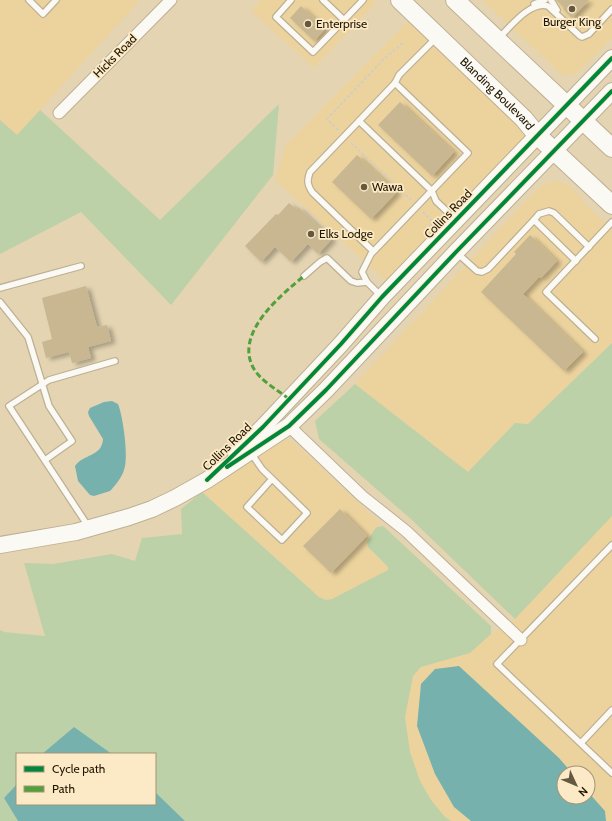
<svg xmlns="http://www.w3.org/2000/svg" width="612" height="821" font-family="Cabin,sans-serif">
<defs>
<filter id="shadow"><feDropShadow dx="4.5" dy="2.5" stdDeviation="2" flood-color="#0004"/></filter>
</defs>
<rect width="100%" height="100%" fill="#e4d4b2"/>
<!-- built -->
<g fill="#ecd39e" fill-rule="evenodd">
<polygon points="0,0 140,0 17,135 0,120"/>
<polygon points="261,0 373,0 376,3 314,68 251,11"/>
<polygon points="482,0 612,0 612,39 579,71 571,75 562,75"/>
<polygon points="409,20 531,135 389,284 275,180 286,145"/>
<polygon points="559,181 568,185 576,191 583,202 612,229 612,343 528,424 515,423 468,472 355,384 537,189 546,183"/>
<polygon points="286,439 296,444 383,526 377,527 368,547 388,567 388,570 332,599 325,600 319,597 202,492 275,442"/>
<path d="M612 516V821H451L445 817 431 800 420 781 410 752 405 717 413 676 420 667 470 653 491 634 515 619ZM564 773H588V797H564Z"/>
</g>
<!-- green -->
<g fill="#bcd1a7">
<polygon points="279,104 273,175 171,305 81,212 0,254 0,120 17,135 40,110 160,220"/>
<polygon points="612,343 612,516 515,619 412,520 319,439 315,421 355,384 468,472 515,423 528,424"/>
<polygon points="202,492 319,597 326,600 332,599 388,570 388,567 368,547 367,542 374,530 377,527 383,526 491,626 491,634 470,653 421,667 413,676 405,717 410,752 420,781 431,800 445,817 451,821 185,821 155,792 155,754 112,754 74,727 42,754 17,754 17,784 4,798 18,821 0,821 0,630 4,632 45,636 24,563 53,564 112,554 135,561 142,538 182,534 181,509"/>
</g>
<!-- water -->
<g fill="#76b1ae">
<path d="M112 401 118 404C123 416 129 459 124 470 122 477 115 486 110 491L94 496 90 495 78 481 75 466C83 454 102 457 103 439L89 416 88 412 90 408 104 402Z"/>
<polygon points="459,666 559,758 572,773 564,773 564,797 588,797 588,792 605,811 606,821 471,821 454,807 435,774 417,726 421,684 435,669"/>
<polygon points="74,727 112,754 42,754"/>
<polygon points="17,784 17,804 155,804 155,792 185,821 18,821 4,798"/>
</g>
<!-- building -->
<g fill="#c8b791" filter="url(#shadow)">
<polygon points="556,0 589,0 572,18 563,9 564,8"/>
<polygon points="301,6 325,29 314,41 290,18"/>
<polygon points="400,102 454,152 432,176 378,125"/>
<polygon points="357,155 397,192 371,219 332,182"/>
<polygon points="289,203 296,209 298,207 332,239 318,254 308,244 291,262 275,247 261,262 245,246 276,214 278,215"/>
<polygon points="530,235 557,261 541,278 539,277 523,294 583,352 564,371 481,292 516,254 514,252"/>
<polygon points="86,286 97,327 107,325 111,341 88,347 91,358 72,363 69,352 46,358 42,342 52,339 42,298"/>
<polygon points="340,509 367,536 331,573 303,546"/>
</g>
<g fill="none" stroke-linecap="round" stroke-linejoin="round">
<defs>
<g id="lane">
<polyline points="29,0 43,14 56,0"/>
<polyline points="291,0 276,17 313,52 344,20"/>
<polyline points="323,0 344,20 363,0"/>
<polyline points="551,0 557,10"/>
<polyline points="534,4 545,0"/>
<polyline points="436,38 399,75 395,83 359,121 432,191 436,201 455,219"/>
<path d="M499 38C510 27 531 0 548 6L580 36 582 37 589 34 612 9"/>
<path d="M359 121 310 172C307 180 307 184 312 192L373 251"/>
<polyline points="457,253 477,271 482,272 488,269 534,220"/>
<polyline points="576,261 534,220 539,214 549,211 554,213 589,247"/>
<polyline points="304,276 320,262 327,258 351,281 357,283 367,282 381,296"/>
<polyline points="367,282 362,272 371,254 468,153 395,83"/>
<polyline points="0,288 81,266"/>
<polyline points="0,302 28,337 49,406 72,441 45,460"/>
<polyline points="595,339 546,292 612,222"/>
<polyline points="251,453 262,469 307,513 282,540 247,507 272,479"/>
<polyline points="88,526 9,406 49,380 115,361"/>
<polyline points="612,545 497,664 612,773"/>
<polyline points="581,743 612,710"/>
</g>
<g id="street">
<polyline points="59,113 171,0"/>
<polyline points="289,426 362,496 406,531 521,640"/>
</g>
<g id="secondary">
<polyline points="236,453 263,427 341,344 382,297 612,58"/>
<polyline points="0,545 76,532 129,517 152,509 175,498 207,480 289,426 326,390 456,252 612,91"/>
</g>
<g id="primary">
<path id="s1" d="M400 0 524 119 537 135 612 205"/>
<polyline points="455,0 612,148"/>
</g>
</defs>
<!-- lane casing -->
<use href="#lane" stroke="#bdb095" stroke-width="8"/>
<!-- street casing -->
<use href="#street" stroke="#bdb095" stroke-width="13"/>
<!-- secondary casing -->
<use href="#secondary" stroke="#bdb095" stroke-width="18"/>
<!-- primary casing -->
<use href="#primary" stroke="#bdb095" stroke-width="20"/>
<!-- path -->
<g stroke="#d2cdc2" stroke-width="2" stroke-dasharray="3 2" stroke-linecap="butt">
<polyline points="338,130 327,119 385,58 404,42"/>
<polyline points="351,143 411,200"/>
<polyline points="423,212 432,221 431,226"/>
</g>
<!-- lane -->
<use href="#lane" stroke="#fbf9f3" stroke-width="5.5"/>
<!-- street -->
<use href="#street" stroke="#fbf9f3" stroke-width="11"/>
<!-- secondary -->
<use href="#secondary" stroke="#fbf9f3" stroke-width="16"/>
<!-- primary -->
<use href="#primary" stroke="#fbf9f3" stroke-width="18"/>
<!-- quiet -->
<path stroke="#50a03c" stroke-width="3" stroke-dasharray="6 3" stroke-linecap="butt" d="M289 399C278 390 262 382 254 369 233 334 281 295 304 276"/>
<defs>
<g id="cycleway">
<polyline points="227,467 289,426 326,390 456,252 612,91"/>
<polyline points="207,480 263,427 341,344 382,297 612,58"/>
</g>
</defs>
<!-- cycleway casing -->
<use href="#cycleway" stroke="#fceac6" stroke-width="6"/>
<!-- cycleway -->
<use href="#cycleway" stroke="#00873e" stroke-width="4"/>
</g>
<!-- markers -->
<g fill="#65583e" stroke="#fceac6" stroke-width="1.5">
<circle cx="572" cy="9" r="4"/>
<circle cx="308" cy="24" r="4"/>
<circle cx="364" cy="187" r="4"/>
<circle cx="311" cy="234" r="4"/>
</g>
<g text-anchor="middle" stroke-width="3.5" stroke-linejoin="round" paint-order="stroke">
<!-- poi labels -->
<g font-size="12" fill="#201500" stroke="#fceac6" text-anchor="start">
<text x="572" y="26" text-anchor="middle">Burger King</text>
<text x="316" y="28">Enterprise</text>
<text x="372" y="191">Wawa</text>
<text x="319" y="238">Elks Lodge</text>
</g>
<!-- street labels -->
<g font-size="12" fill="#201500" stroke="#fceac6">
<text transform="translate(115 56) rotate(-45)" y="4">Hicks Road</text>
<text dy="4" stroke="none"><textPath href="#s1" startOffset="135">Blanding Boulevard</textPath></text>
<text transform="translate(448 214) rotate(-46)" y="4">Collins Road</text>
<text transform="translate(227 447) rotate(-44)" y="4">Collins Road</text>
</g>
</g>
<!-- legend -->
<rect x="16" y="753" width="140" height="52" fill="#fceac6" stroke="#a49577"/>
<rect x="24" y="766" width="20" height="6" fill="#00873e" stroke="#a49577"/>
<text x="52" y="773" font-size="12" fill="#201500">Cycle path</text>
<rect x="24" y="786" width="20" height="6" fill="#50a03c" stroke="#a49577"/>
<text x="52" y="793" font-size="12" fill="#201500">Path</text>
<!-- north arrow -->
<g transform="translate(576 785) rotate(134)"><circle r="19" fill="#fceac6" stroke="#a49577"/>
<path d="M0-3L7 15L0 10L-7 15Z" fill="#65583e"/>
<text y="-6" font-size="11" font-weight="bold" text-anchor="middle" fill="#201500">N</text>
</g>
</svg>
